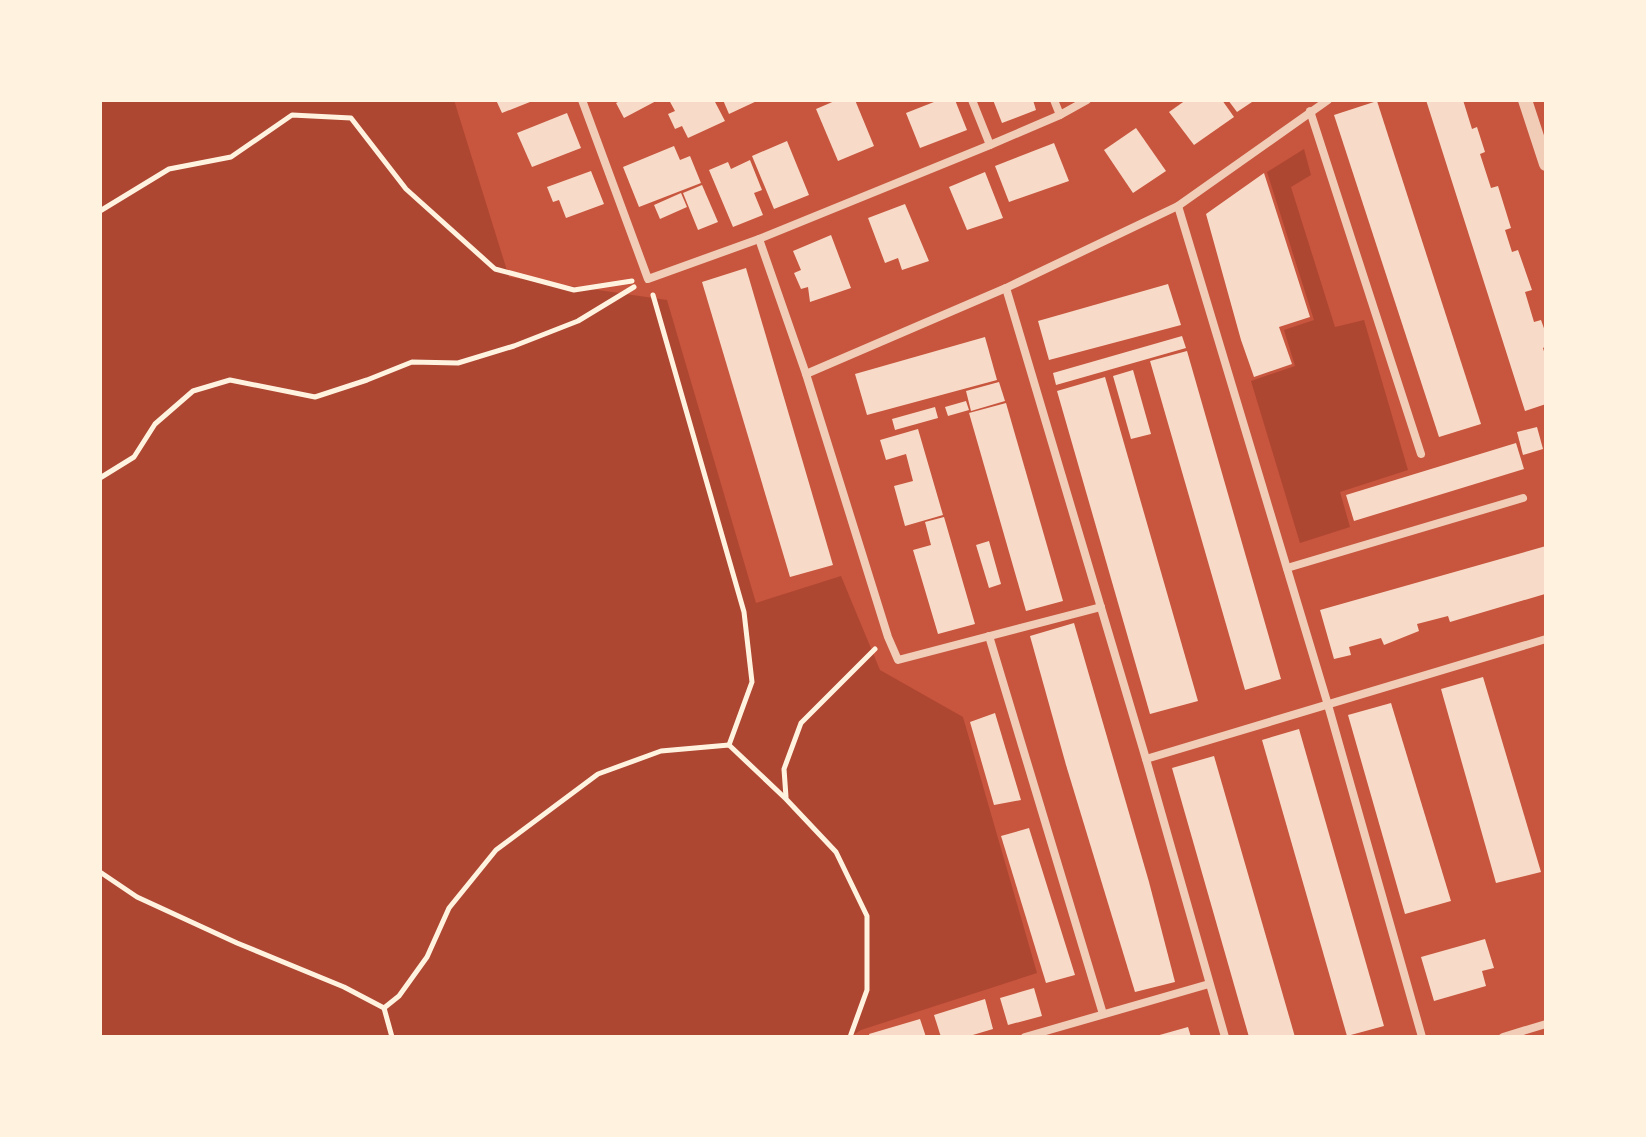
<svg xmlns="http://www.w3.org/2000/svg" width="1646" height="1137" font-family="Commissioner,sans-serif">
<rect width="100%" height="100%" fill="#c8553d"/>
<!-- green -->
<g fill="#ae4732">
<polygon points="100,100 454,100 509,277 667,300 756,603 841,576 880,670 963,717 1037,973 861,1030 850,1037 100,1037"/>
<polygon points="1304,149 1311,175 1291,187 1335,327 1364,320 1408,470 1340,492 1350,527 1300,543 1251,381 1295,366 1284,330 1314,320 1267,172"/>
</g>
<!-- building -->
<g fill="#f7dbc8">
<polygon points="496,100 535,100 502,113"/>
<polygon points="622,100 658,100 624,118 616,103"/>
<polygon points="669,100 714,100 725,121 688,138 682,126 675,129 668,114 675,111"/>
<polygon points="723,100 759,100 729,114"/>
<polygon points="837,100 855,100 874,146 838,161 816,109"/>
<polygon points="939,100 955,100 967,130 920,148 906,113"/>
<polygon points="993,100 1033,100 1036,110 1002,123"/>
<polygon points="1186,100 1222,100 1234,117 1194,145 1169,112"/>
<polygon points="1228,100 1255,100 1237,112"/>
<polygon points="1426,100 1463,100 1472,129 1477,127 1485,152 1480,154 1491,188 1498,186 1511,228 1505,230 1512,252 1518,250 1532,290 1525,292 1534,322 1541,320 1546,334 1546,346 1543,348 1546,358 1546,404 1525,411"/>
<polygon points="1377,101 1481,424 1439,437 1334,115"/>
<polygon points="567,113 581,148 532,167 517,133"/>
<polygon points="1136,128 1166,171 1133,193 1104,150"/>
<polygon points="787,141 809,195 774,209 752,156"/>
<polygon points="1054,143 1069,181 1009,202 995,166"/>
<polygon points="674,146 680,160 690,156 701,183 639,207 623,167"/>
<polygon points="750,160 762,190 754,193 763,215 733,227 709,170 728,162 731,169"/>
<polygon points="591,171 604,204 566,218 559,200 553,202 547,187"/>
<polygon points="985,172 1003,218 967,230 949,187"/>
<polygon points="1264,173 1310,317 1279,327 1292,364 1254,377 1241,340 1206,214"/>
<polygon points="702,185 718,222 698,230 683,193"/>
<polygon points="681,193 687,207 660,219 654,205"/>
<polygon points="905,204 929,261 902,270 898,258 885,263 868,218"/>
<polygon points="831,235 851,288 810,302 808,287 801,289 794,273 801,270 793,251"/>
<polygon points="746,268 833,565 790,577 702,282"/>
<polygon points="1168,284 1181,325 1049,360 1038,321"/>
<polygon points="1182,336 1186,348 1056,385 1053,373"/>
<polygon points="985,337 997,380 867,415 855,374"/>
<polygon points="1187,351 1281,679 1245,690 1150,361"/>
<polygon points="1133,370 1151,434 1131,439 1113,376"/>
<polygon points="1105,377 1198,701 1150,714 1057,391"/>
<polygon points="999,382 1005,401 971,411 966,391"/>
<polygon points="966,401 969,410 948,416 945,407"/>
<polygon points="1006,403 1063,601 1026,611 969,413"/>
<polygon points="935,407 938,418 895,430 892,419"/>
<polygon points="1537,427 1543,449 1523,455 1517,432"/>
<polygon points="918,429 943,515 905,526 894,486 913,481 906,454 886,460 880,440"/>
<polygon points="1516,443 1524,469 1354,521 1346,495"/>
<polygon points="944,517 975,624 938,634 913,550 931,545 925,522"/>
<polygon points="989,541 1001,584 989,588 976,545"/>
<polygon points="1546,546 1546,587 1544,587 1545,594 1450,622 1448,616 1417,624 1419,631 1384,645 1381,638 1349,647 1351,655 1334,659 1320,610"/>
<polygon points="1074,623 1149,882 1175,982 1135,992 1066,765 1030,636"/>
<polygon points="1483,677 1541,872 1496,883 1441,689"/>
<polygon points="1391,703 1451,901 1405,914 1348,715"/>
<polygon points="995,713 1021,800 994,805 970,722"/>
<polygon points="1299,729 1384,1026 1347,1036 1262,740"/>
<polygon points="1214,756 1295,1037 1249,1037 1172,768"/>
<polygon points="1029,828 1075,975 1046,983 1001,836"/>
<polygon points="1485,939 1494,968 1482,971 1486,986 1434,1001 1421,957"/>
<polygon points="1034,988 1042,1016 1008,1025 1000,998"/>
<polygon points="985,999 993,1029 966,1037 941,1037 934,1015"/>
<polygon points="920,1019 926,1037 870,1037 869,1034"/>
<polygon points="1188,1027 1191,1037 1156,1037 1156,1036"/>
</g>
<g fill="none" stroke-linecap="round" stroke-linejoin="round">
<!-- path -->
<g stroke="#fff3e0" stroke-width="5">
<polyline points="100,211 169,169 231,157 292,115 351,118 406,189 495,269 574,290 632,281"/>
<polyline points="653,295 744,612 752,682 729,745"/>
<polyline points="100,478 134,457 155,424 193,391 230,380 315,397 367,380 412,362 458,363 514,346 578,321 634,287"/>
<polyline points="786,797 784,769 801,723 875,649"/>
<polyline points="100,872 137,897 237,943 344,987 384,1008 392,1037"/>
<polyline points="384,1008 399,996 427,957 449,908 496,850 598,774 661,751 729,745 786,799 836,852 867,916 867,990 850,1037"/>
</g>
<!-- minor -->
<g stroke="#f1ccb7" stroke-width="8">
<polyline points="582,100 648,279 759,239 990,145 1060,115 1087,100"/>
<polyline points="972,100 990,145"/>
<polyline points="1054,100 1060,115"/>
<polyline points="1310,111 1421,454"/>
<polyline points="1178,206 1328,705 1422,1037"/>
<polyline points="759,239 806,374 888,637 898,660 1101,607"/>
<polyline points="1006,288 1146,759 1225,1037"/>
<polyline points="806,374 1006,288 1178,206 1328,100"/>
<polyline points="1287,568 1523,498"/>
<polyline points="989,636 1103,1014"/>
<polyline points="1146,759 1546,639"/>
<polyline points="1025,1037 1209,984"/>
<polyline points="1503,1037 1546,1024"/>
</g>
<!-- tertiary -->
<polyline stroke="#f1ccb7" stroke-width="14" points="1525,100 1546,164"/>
</g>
<!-- border -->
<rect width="1646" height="1137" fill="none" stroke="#fff3e0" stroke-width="204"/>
</svg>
